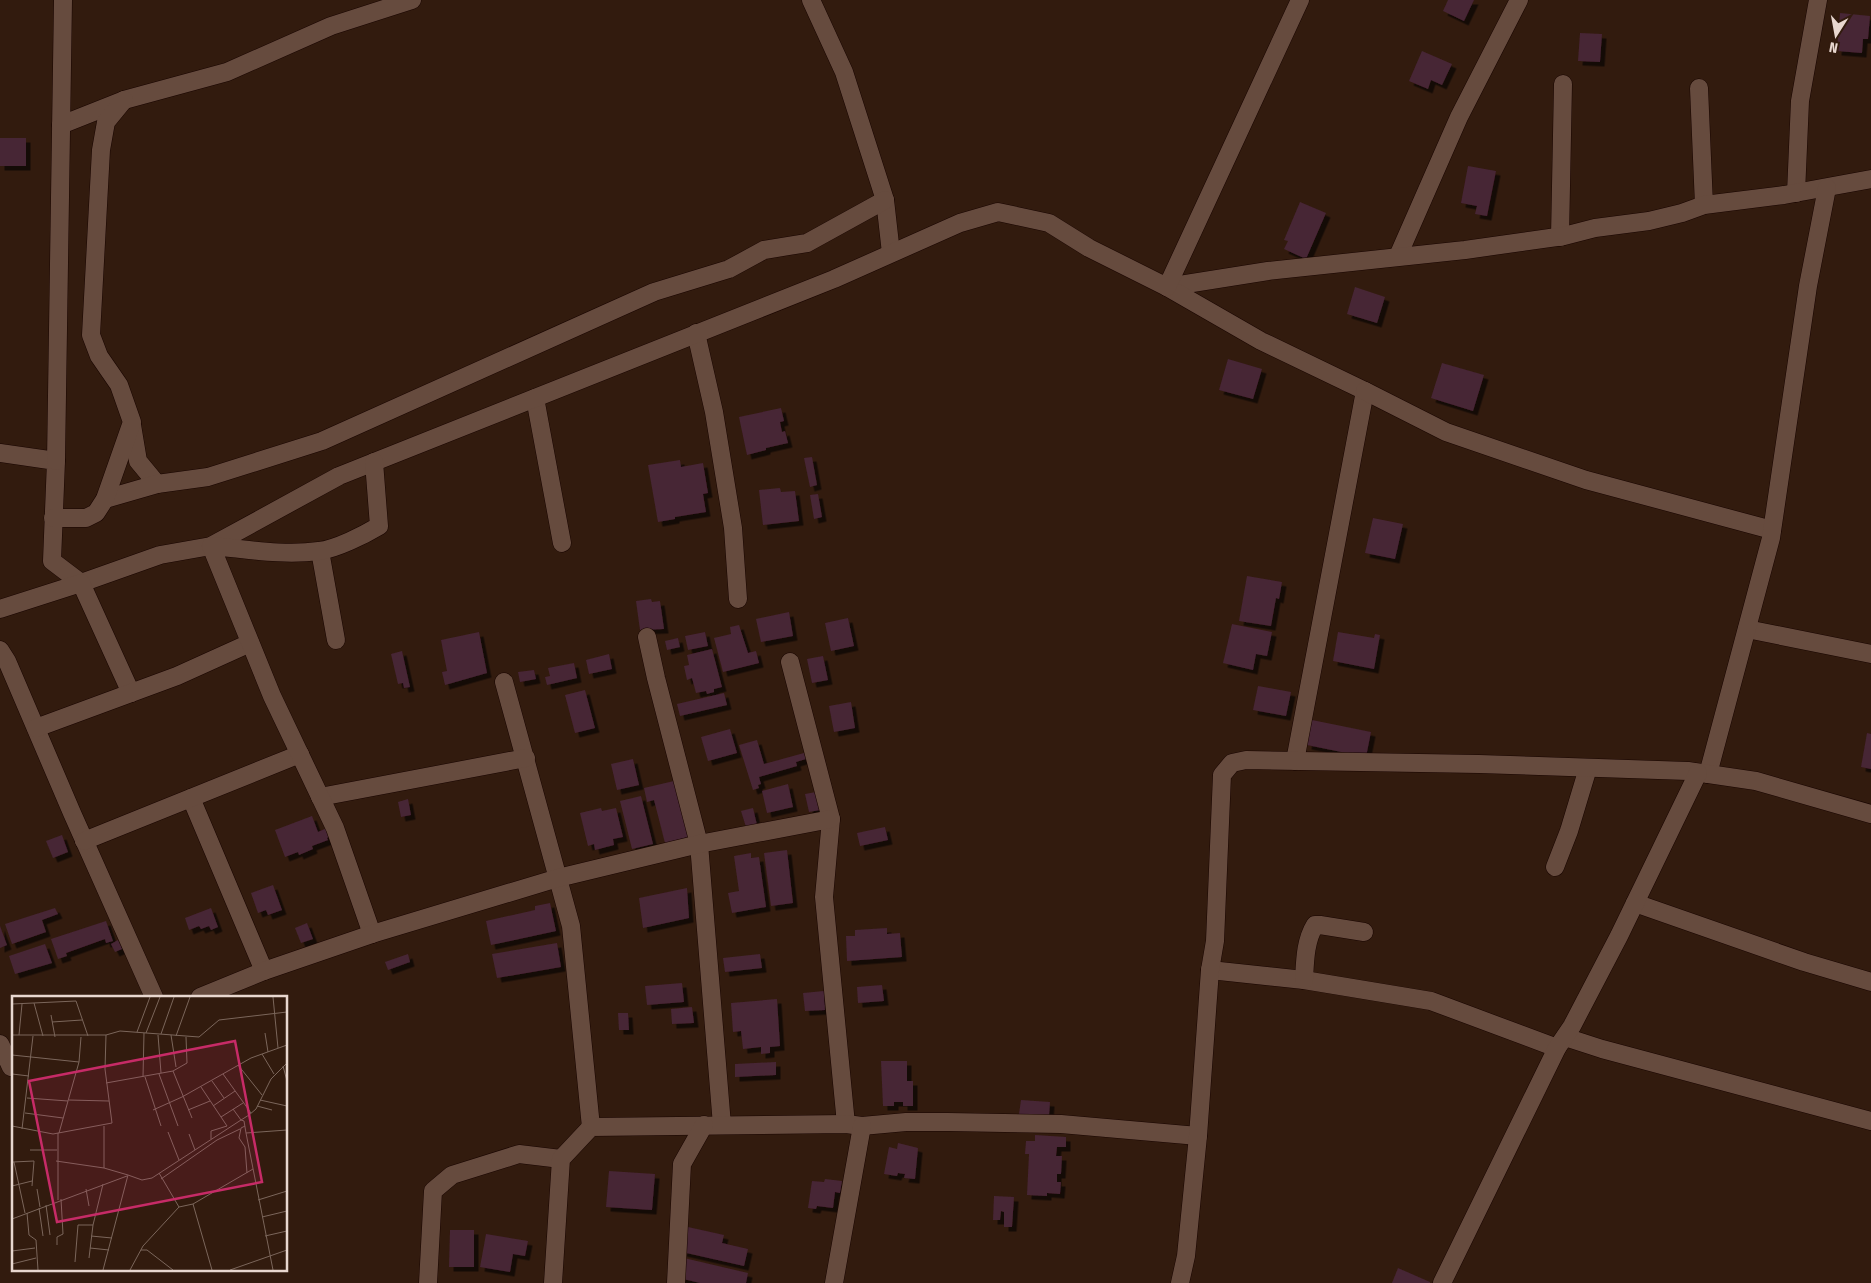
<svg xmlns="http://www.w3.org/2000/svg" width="1871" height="1283" font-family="'Fira Sans Condensed',sans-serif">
<defs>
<filter id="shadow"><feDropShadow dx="4.5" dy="4.5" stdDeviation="0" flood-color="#0009"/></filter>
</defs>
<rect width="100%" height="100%" fill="#321b0e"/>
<!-- building -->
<g fill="#472535" filter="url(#shadow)">
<polygon points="1448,0 1474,0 1464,21 1443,11"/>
<polygon points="1840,13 1870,16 1868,39 1863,39 1862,53 1837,51"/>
<polygon points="1580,33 1602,34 1600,62 1578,61"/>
<polygon points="1422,51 1452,64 1442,85 1431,80 1428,89 1409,81"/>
<rect x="0" y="138" width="26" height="28"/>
<polygon points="1468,166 1496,171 1487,216 1475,214 1477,206 1461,203"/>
<polygon points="1300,202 1326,213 1306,259 1284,249 1288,241 1284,240"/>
<polygon points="1355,287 1385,297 1377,323 1347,314"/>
<polygon points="1228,359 1262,369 1253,399 1219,390"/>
<polygon points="1442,363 1484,375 1473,411 1431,398"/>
<polygon points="781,408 784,421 780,422 782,432 785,431 788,443 766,448 766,450 747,455 739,417"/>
<polygon points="812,457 817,485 810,487 804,458"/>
<polygon points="680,460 681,467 703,463 708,493 703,494 706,512 675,517 675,519 658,522 648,465"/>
<polygon points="780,488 781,492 795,491 799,521 763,525 759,490"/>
<polygon points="818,494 822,517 814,519 810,495"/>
<polygon points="1373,518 1403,524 1395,559 1365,553"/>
<polygon points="1247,576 1282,582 1279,599 1276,598 1271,626 1239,621"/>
<polygon points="651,599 652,602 660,601 664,629 640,630 636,601"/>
<polygon points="789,612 793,636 761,642 756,619"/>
<polygon points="848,618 854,646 831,651 825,623"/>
<polygon points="1232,624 1272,632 1267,656 1256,654 1253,670 1223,663"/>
<polygon points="739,625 748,653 756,651 759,663 723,672 714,638 731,634 730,627"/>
<polygon points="479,632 487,673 445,685 442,672 447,671 441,640"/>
<polygon points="705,632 708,646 688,650 685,636"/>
<polygon points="1338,632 1374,638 1375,634 1380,635 1374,669 1333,661"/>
<polygon points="678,638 680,647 667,650 665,641"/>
<polygon points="712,649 722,687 714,689 714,692 707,694 706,691 696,693 692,678 687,680 684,666 689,665 687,655"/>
<polygon points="402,651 410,687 404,688 403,683 398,684 391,654"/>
<polygon points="609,654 612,669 589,674 586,660"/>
<polygon points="823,656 828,680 812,683 807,659"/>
<polygon points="574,663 577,678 547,685 545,677 550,676 548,668"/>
<polygon points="534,670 536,679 520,682 518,672"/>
<polygon points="1258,686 1291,692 1286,716 1253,710"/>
<polygon points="585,690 595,728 575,733 565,695"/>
<polygon points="724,693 727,705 680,716 677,704"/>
<polygon points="851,702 855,728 834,732 829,706"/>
<polygon points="1312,720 1371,732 1366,757 1307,745"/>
<polygon points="730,729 737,753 708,761 701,737"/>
<polygon points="1867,733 1871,734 1871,769 1861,767"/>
<polygon points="757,740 764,764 804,753 806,759 796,762 797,766 759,777 761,784 758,785 759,788 753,790 739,745"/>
<polygon points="633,759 639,785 617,790 611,764"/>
<polygon points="674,781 688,837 665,843 654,800 647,802 644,788"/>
<polygon points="788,784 793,807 767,813 762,791"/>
<polygon points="816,792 820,810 809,812 805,794"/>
<polygon points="641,796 653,844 632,849 620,801"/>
<polygon points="408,799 411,815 401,817 398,802"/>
<polygon points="601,808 602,811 616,808 623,837 613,839 614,845 595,850 594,844 588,846 580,813"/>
<polygon points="753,808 757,825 746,827 741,811"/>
<polygon points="312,816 318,832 327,828 330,836 327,838 328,840 312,846 313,849 299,855 298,852 285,857 275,830"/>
<polygon points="885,827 888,840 860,846 857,833"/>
<polygon points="62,835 68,852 53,858 46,841"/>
<polygon points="787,850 793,903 771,906 764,853"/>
<polygon points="751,853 751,858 759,857 766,907 732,913 728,893 739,891 734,856"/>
<polygon points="273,885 282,910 268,915 266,910 258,913 251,893"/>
<polygon points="687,888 689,918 643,928 639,898"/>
<polygon points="550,903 556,931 491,945 486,921 535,910 535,906"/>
<polygon points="55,908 58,914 42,920 46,932 12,944 5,924"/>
<polygon points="211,908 218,927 211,930 209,926 201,929 199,926 189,930 185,918"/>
<polygon points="106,921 113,941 106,943 105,939 66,953 67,956 58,959 51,939"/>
<polygon points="307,923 313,939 301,943 295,928"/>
<polygon points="0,926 7,945 0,948"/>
<polygon points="887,928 887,934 900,933 902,957 847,961 846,936 855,936 855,930"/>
<polygon points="118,940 122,949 115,952 111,944"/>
<polygon points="557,943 561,967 497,978 492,954"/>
<polygon points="45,944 52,963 15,974 9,956"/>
<polygon points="408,954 410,962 388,970 385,962"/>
<polygon points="760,954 762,968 725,972 723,958"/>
<polygon points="682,983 684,1002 647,1005 645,986"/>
<polygon points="882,985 884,1001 858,1003 857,987"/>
<polygon points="824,991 825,1010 805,1011 803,993"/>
<polygon points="777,999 780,1046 770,1047 770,1053 761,1054 761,1047 743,1049 741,1031 733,1032 731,1003"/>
<polygon points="692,1007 694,1023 672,1024 671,1009"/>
<polygon points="618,1013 628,1013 629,1030 619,1030"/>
<polygon points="881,1061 907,1061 907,1081 913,1081 913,1106 903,1106 903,1102 894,1102 894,1106 883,1106"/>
<polygon points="776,1062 776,1075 735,1077 735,1064"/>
<polygon points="1021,1100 1050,1102 1049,1116 1019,1114"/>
<polygon points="1035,1135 1066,1137 1066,1147 1057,1147 1056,1156 1062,1156 1061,1174 1057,1174 1057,1182 1061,1182 1060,1194 1047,1193 1047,1196 1027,1195 1029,1154 1025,1154 1026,1141 1035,1141"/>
<polygon points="898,1143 918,1148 915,1179 904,1178 905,1174 898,1173 897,1176 884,1174 889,1147 897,1149"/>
<polygon points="609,1171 655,1174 652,1210 606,1207"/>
<polygon points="825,1179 842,1181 840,1193 835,1192 833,1208 817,1206 816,1209 808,1208 812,1181 824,1182"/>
<polygon points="994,1196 1014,1197 1012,1227 1004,1227 1004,1212 1001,1211 1000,1220 993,1220"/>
<polygon points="688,1227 724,1235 722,1243 748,1249 744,1266 682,1252"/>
<polygon points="450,1230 474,1230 474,1267 449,1267"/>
<polygon points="486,1234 528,1241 525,1256 513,1254 510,1272 480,1267"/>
<polygon points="684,1258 748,1273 746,1283 700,1283 679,1278"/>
<polygon points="1398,1268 1430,1282 1430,1283 1392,1283"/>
</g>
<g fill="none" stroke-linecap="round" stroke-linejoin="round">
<defs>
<g id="minor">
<polyline points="811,0 844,72 885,200 891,253"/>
<polyline points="1699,88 1704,205"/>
<polyline points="61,125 124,100 227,72 331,26 412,0"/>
<polyline points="1796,193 1800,101 1818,0"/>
<polyline points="1560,237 1563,84"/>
<polyline points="1398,256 1459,117 1519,0"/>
<polyline points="1167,287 1268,271 1465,250 1564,236 1595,228 1649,221 1682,213 1704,205 1784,195 1871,179"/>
<polyline points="1167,287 1261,341 1365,391 1295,761"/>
<polyline points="696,333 714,412 733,528 738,599"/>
<polyline points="1365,391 1446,432 1586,480 1772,530"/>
<polyline points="535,398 562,543"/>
<polyline points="132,425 138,461 157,484"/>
<polyline points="0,453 56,461 52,561 81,583 160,555 211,546 339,476 834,279 960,223 998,212 1049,223 1089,248 1167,287 1300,0"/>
<polyline points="56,461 63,0"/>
<polyline points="105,499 157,484 208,477 322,441 654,292 729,269 764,250 807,243 885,200"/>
<polyline points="53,518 86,518 96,513 105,499 132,422 119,385 99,356 91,335 101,150 106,122 124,100"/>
<polyline points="320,551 336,640"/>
<polyline points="0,609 81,583 131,693"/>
<polyline points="1747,629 1871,654"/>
<polyline points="647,637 656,678 699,844 722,1125"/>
<polyline points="0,650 7,661 72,813 154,997"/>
<polyline points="790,662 831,819 824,897 846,1124"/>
<polyline points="504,682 571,926 591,1127"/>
<polyline points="36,728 177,676 250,643"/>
<polyline points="1708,774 1771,538 1808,286 1827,188"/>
<polyline points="320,797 526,758"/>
<polyline points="191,798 264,971"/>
<polyline points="84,841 300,754"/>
<polyline points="1555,867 1569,831 1588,768"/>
<polyline points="1635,903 1804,962 1871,982"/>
<path d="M372 934 335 828 272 696 211 546C246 549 283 556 319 551 336 549 364 535 379 526L374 462"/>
<polyline points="1210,970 1304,980 1431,1001 1557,1048"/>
<path d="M1304 980C1305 962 1305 941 1315 925H1320L1364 932"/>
<polyline points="200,997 264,971 372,934 558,878 699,844 831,819"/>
<polyline points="1565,1037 1602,1049 1871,1121"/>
<polyline points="0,1044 11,1067"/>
<polyline points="428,1283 433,1191 452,1175 519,1154 561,1159"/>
<polyline points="553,1283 561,1159 591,1127 846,1124 862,1126 906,1122 948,1122 1061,1124 1198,1136"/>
<polyline points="676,1283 682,1164 704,1125"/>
<polyline points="834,1283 862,1126"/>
<polyline points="1180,1283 1186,1256 1198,1136 1210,970 1215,941 1222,775 1232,763 1246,760 1479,764 1688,771 1756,781 1871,814"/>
<polyline points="1442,1283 1557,1048 1572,1026 1619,936 1698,773"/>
</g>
</defs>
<!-- minor casing -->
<use href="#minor" stroke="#190500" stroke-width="19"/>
<!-- minor -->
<use href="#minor" stroke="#664b3e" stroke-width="18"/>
</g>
<!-- overview -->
<g transform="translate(12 996)">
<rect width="275" height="275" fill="#321b0e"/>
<path fill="none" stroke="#7b665b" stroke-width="1" d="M261 1 266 52M22 7 31 40M0 8 64 5 76 40M39 19 43 41M40 26 70 24M125 36 138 1M134 37 148 1M253 37 256 56M149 38 162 1M0 39H94L93 73 100 127 41 138 0 130M7 39 10 8M94 39 108 35 187 41 207 24 275 16M146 39 149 77M159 39 164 71M164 40 178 1M250 58 262 78M0 59 67 66M226 69 250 99M271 70 275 85M161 75 180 122M0 78 17 80M147 78 166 130M211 78 239 117M131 81 132 37M133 81 149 130M200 85 212 102M94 87 161 75 175 67 174 41M189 91 215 130 199 135V143M15 102 56 105M57 104 97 105M248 104 275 110M201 110 223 95M245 110 260 114M221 113 229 124 237 119 244 113 259 83 275 67M141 114 170 101 239 62 275 49M176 114 198 105M13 117 51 122M209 121 231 107M92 130V172L116 179M233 130 229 132 227 142 233 151 235 177M10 133 21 40M156 136 167 164M47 137 67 66 69 41M234 137 261 274M177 138 183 154M18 154H45M44 165 92 172M1 166 22 165 20 190M2 166 13 217M147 177 167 211M149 183 205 144 228 133M0 190 20 185M25 193 28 211M74 193 77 210M46 204V137M246 204 275 195M181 208 200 274M34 209 38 239M27 212 31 240M15 217 17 239 24 244 26 274M250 221 275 215M0 223 115 180M79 240 100 242M253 240 275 235M45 249V241L51 238 49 203M78 252 97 254M129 254H135L161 274M0 255 23 252M77 262 81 229 91 188M63 266 66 229H81M0 268 24 262M91 274 116 179 130 184 140 182 229 124 232 125 234 137 275 134M118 274 131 250 167 211 181 208 241 173M218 274 275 254"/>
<path fill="#c62b67" fill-opacity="0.15" stroke="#c62b67" stroke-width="2.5" d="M223 45 250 186 45 226 17 85Z"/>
<rect width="275" height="275" fill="none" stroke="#e8d7cf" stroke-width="2.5"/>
</g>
<!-- north arrow -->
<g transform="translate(1836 35) rotate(191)" stroke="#321b0e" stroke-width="4" paint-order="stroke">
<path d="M0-4L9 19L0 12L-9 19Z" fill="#e8d7cf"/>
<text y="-8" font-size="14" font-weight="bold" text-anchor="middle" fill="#e8d7cf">N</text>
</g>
</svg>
